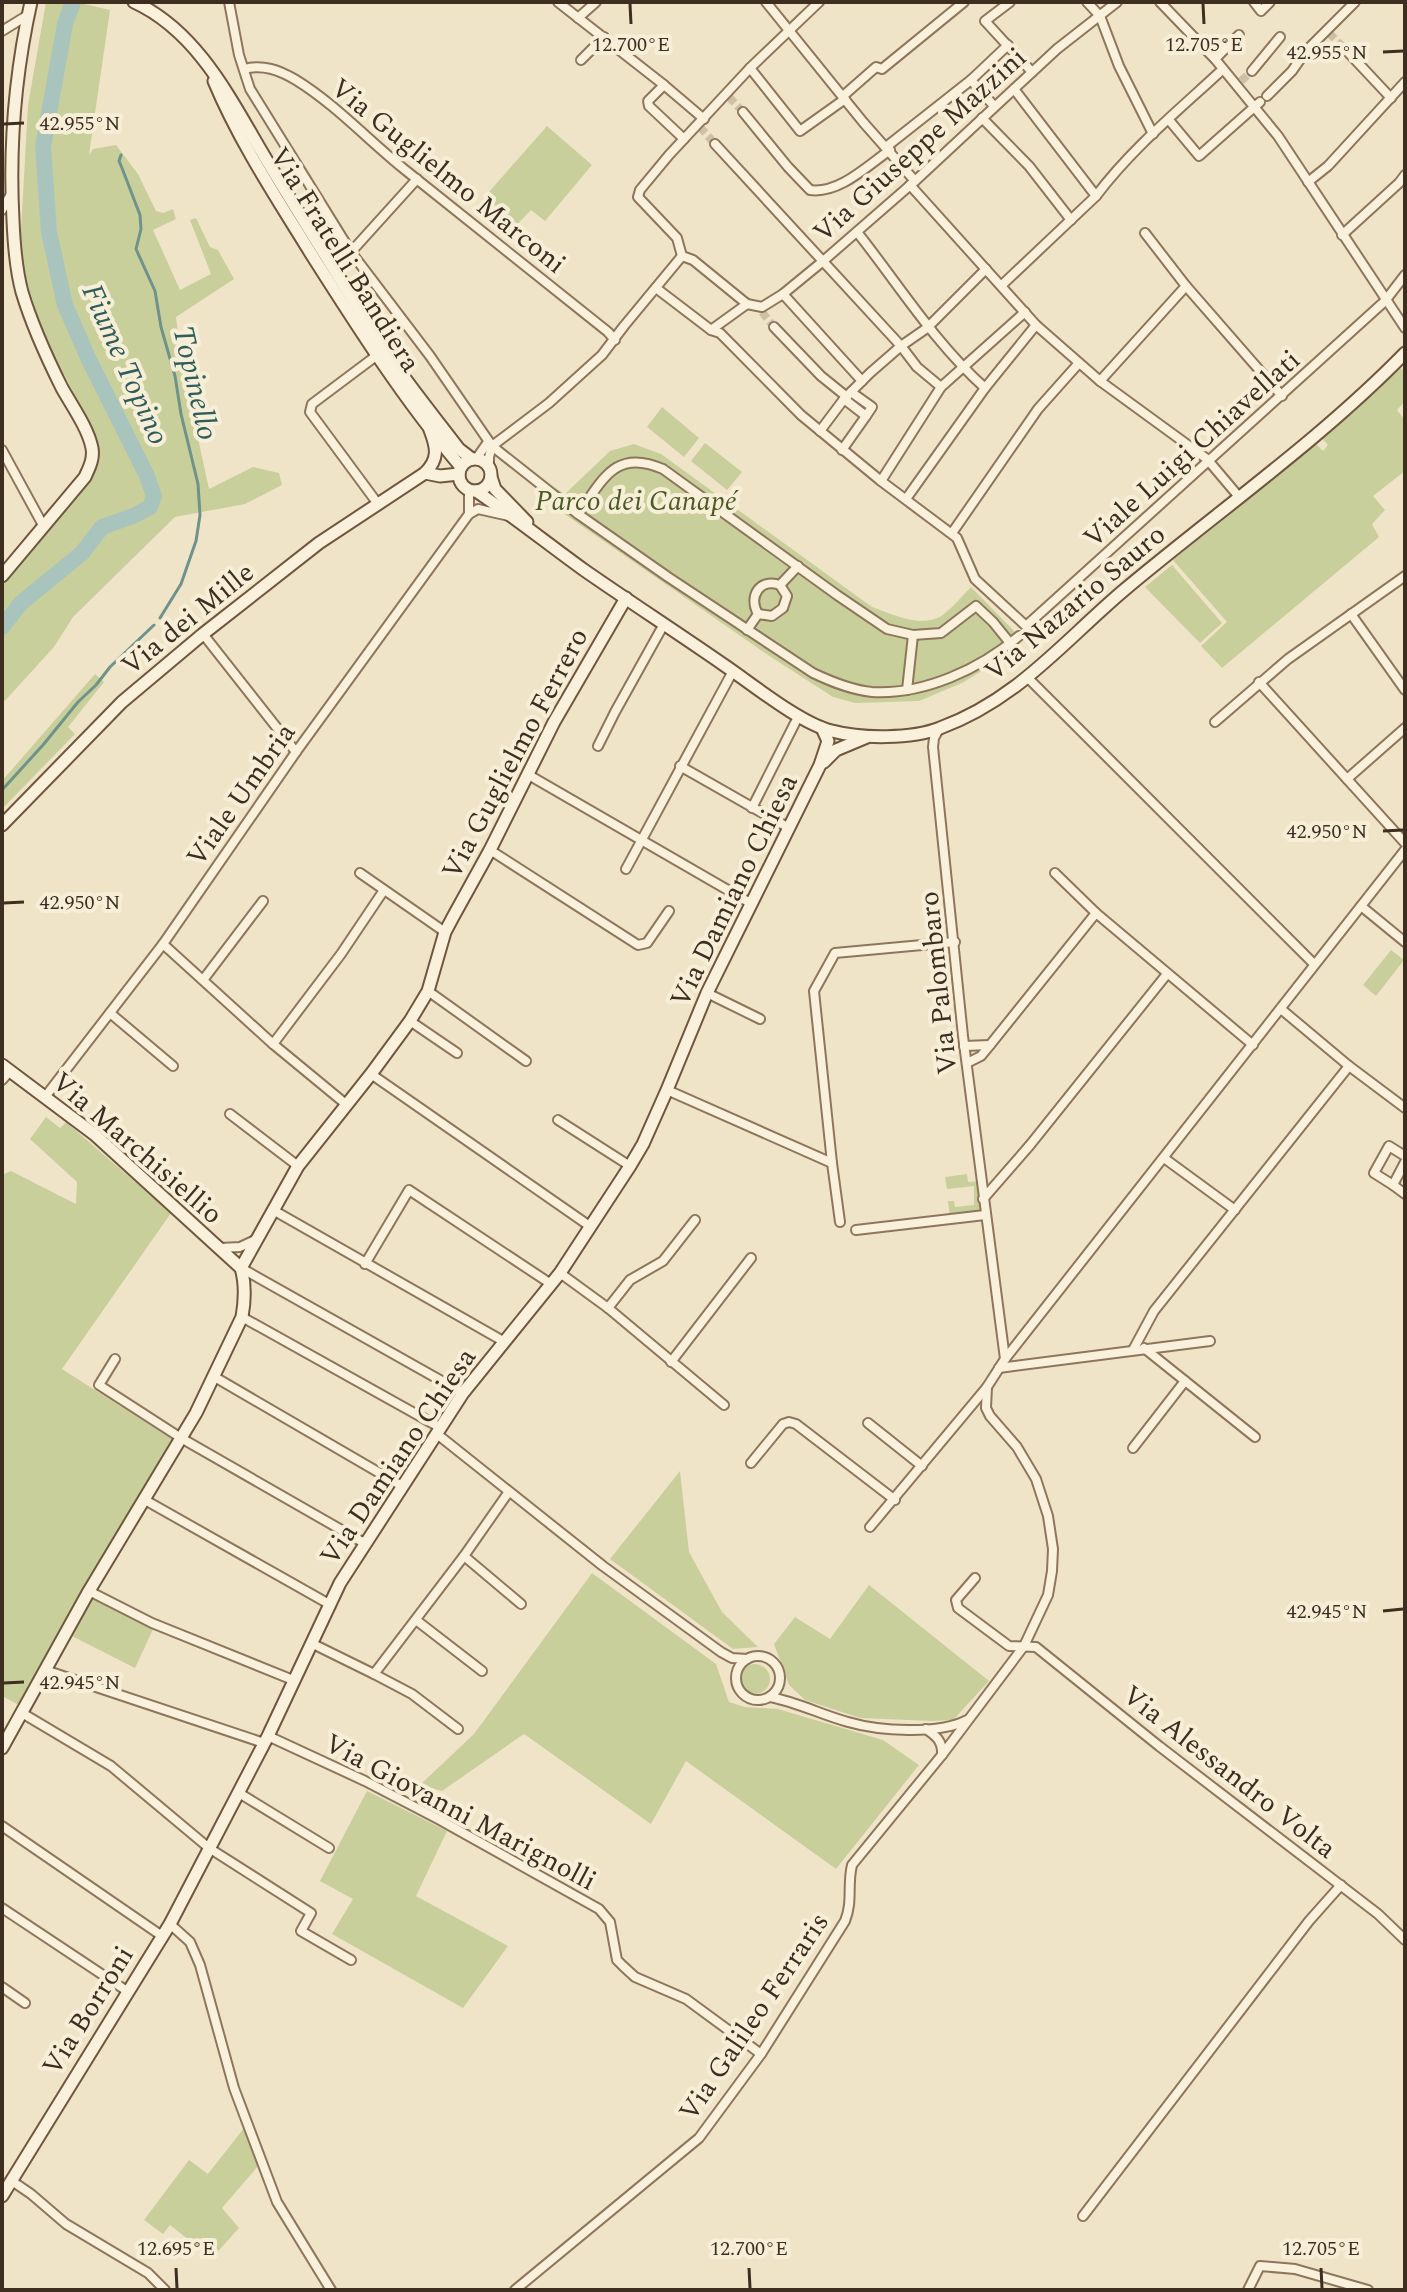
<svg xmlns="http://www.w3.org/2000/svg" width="1407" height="2292" font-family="Spectral,serif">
<rect width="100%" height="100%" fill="#f0e4c8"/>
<!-- green -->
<g fill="#c9cf9b">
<polygon points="46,2 76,2 110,10 89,155 93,149 116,145 138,174 156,211 163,213 173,209 176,219 153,230 180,290 211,274 190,220 196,218 210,247 218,250 234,279 176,317 181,360 209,489 253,467 279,473 282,485 245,504 175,517 73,617 54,647 2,704 2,586 75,497 98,466 97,438 44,336 23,269 20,248 28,105"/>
<polygon points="547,126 592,165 545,221 531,210 506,236 474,209"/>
<polygon points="1398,365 1405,373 1405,401 1397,410 1405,420 1405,471 1373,496 1385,510 1372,524 1379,537 1222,668 1201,646 1227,622 1173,560 1313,441 1323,451 1328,445 1319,435"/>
<polygon points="662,407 699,438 684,457 647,427"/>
<polygon points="705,443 742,472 727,490 691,461"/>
<path d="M634 444 661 454 872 607C892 614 924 630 944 614 954 606 962 596 971 587L1022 639 1011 649 1012 652 964 682 919 701 855 703 833 697 771 657 540 497 550 485 565 494 610 451Z"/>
<polygon points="1172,565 1222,623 1200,643 1145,587"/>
<polygon points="95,674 104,682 68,727 75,734 2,809 2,781"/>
<polygon points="1391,950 1404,960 1376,996 1363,985"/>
<polygon points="46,1117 60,1128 66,1122 171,1213 62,1369 173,1440 19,1705 2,1696 2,1175 11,1171 76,1204 77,1182 30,1139"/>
<polygon points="967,1174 968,1182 980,1181 984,1214 950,1218 948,1201 954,1201 955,1207 974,1205 974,1186 947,1189 945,1177"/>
<polygon points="680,1471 689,1552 722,1612 758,1647 733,1649 610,1559"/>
<polygon points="592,1573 716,1664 729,1702 745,1707 778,1709 883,1740 919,1765 836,1869 686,1761 651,1824 524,1734 442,1791 420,1785 474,1734"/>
<polygon points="869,1585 989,1681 953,1720 932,1721 860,1718 805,1700 789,1685 774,1644 795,1617 830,1639"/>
<polygon points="89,1591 155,1625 135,1668 66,1633"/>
<circle cx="755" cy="1679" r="15"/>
<polygon points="367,1791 447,1831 416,1896 508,1946 463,2008 332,1934 353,1899 320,1881"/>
<polygon points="244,2128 259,2165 222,2208 239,2228 212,2258 170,2225 163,2234 144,2220 189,2160 208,2174"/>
</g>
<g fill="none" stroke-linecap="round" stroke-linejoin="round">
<!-- stream -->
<g stroke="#6f938a" stroke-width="3">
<polyline points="121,155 119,161 122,168 140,215 141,229 136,249 155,291 161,327 175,376 181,414 198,484 200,515 196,541 181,584 160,618"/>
<polyline points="2,790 43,745 78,702 96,685 110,667 154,625"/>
</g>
<!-- river -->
<polyline stroke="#a9c4bc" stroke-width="16" points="2,627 21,603 82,553 102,527 133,516 150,507 154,496 147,476 89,360 65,305 49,232 43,147 65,24 73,2"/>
<!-- street-tunnel -->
<g stroke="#ccc0a6" stroke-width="8" stroke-dasharray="8 4" stroke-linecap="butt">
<polyline points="1329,33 1346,50"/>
<polyline points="1241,81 1252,71"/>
<polyline points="729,97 743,112"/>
<polyline points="700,127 715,144"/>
<polyline points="762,312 774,327"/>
</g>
<defs>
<g id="street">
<path d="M229 2 239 55 250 89 351 252 430 356 492 446 578 514 668 577 813 673C832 682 851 690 872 692 924 695 980 669 1019 636"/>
<polyline points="558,2 664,85 704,119"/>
<polyline points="766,2 863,122 915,181"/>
<polyline points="1010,2 985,21 1032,72"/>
<polyline points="1087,2 1100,16 1119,66 1153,134"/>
<polyline points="1160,2 1215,59 1278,136 1405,328"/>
<polyline points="1254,2 1261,11 1270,2"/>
<polyline points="578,18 596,2"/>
<polyline points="2,31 28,15"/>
<polyline points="1346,50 1391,98"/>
<polyline points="1215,59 1239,35"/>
<polyline points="581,60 604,37"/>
<polyline points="750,68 800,131 845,99"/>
<path d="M244 69C263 64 279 70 296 80 335 104 368 140 404 169 472 224 540 278 608 332L615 340"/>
<polyline points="1252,71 1280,37"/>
<polyline points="971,80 994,106"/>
<polyline points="664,85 648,101 649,106 684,139"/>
<polyline points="1014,89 1096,196"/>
<polyline points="843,96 876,67 882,69 964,2"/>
<polyline points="1267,96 1292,71 1306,51 1355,2"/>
<path d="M743 112 788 167 810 190C839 194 867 166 890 150"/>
<polyline points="982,118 1029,166 1071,220"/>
<polyline points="1169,120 1199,156 1260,102"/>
<polyline points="715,144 901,346 917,367 941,387"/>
<polyline points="886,147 971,80 1008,45"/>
<polyline points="1308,182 1328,166 1405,82"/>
<polyline points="910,185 1036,325 1100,381 1207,459 1240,498"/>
<polyline points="2,210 11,194"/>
<path d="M857 232C899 285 934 342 985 388"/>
<polyline points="1145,233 1186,286 1282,396"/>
<polyline points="1342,235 1399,183 1405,175"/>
<polyline points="351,252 417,179"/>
<polyline points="682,256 677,238 638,197 640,190 669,155 750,68 819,2"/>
<path d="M1002 285 1096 196C1132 148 1179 110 1223 69"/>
<polyline points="656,288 711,330 720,333 801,415 881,481 957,538 975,579 1026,626 1385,301 1405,275"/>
<polyline points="783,294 862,381"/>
<polyline points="747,304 762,307 783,294 822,262 915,181 1057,49 1117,2"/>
<polyline points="774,327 821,376 847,397"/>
<polyline points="376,356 312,404 310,412 378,504"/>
<polyline points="1100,381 1186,286"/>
<polyline points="844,399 866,416 872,407 851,392"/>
<polyline points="820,431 844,399 870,373 901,346 927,328 986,269"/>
<polyline points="2,450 44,527"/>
<polyline points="842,450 866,416"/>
<polyline points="476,459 488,442"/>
<polyline points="489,468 489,457 492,446 549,403 602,355 624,326 682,256 693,260 747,304 711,330"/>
<polyline points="881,481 941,387 1025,312"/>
<polyline points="906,499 985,388 1036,325"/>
<polyline points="469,514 469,490"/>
<path d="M578 514C603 480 615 448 663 469L837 595 887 629 913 635 941 633 976 606 993 622 1010 643"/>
<polyline points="952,533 1038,409 1079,363"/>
<polyline points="758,614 772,616 783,608 787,596 780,585"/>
<polyline points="1351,614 1405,690"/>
<path d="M747 630 758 614C748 596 760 578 780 585L798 566"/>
<polyline points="203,634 296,752"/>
<polyline points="1028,678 1314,964"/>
<polyline points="1259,682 1405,843"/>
<polyline points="907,690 913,635"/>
<polyline points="1215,722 1288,659 1405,576"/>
<polyline points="939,729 934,738 933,747 963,1036 1005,1359"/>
<polyline points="598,746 615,712 664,624"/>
<polyline points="680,766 789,828"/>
<polyline points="527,774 752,904"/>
<polyline points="1347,779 1405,728"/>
<polyline points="752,808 799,715"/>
<polyline points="490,850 638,945 647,943 669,911"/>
<polyline points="626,869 733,671"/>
<polyline points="360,873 445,932"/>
<polyline points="1055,873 1096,913"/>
<polyline points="1361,906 1405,942"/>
<polyline points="163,944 273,1044 347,1105"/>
<polyline points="203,980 263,901"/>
<polyline points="428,991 526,1061"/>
<polyline points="707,993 760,1019"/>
<polyline points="1281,1009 1349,1066 1405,1108"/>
<polyline points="110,1013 173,1066"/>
<polyline points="410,1021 457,1053"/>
<polyline points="273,1044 341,954 384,890"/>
<polyline points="964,1046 990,1045"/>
<polyline points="967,1063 981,1056 990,1045 1096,913 1253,1045"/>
<polyline points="371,1074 591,1227"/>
<polyline points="2,1080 10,1071"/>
<polyline points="667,1090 832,1163"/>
<polyline points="45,1097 163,944 296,752 469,514 478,509 509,516"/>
<polyline points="230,1114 298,1166"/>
<polyline points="558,1120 630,1166"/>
<polyline points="1405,1156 1389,1146 1374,1173 1393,1185 1405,1162"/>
<polyline points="1164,1158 1235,1210"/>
<polyline points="1393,1185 1405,1194"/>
<polyline points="983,1199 1030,1145 1167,974"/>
<polyline points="273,1210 503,1341"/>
<polyline points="840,1222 832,1163 814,991 835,953 955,942"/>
<polyline points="856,1230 985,1215"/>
<polyline points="220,1248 240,1247 255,1240"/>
<polyline points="365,1264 409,1190 551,1284"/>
<polyline points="241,1268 463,1393"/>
<polyline points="560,1273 608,1308 724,1405"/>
<polyline points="608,1308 630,1280 663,1261 695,1220"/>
<polyline points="242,1317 441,1428"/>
<polyline points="1144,1348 1255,1437"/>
<polyline points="1133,1350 1154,1311 1349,1066"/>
<polyline points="115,1359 99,1385 181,1438 366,1544"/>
<polyline points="671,1362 751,1258"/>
<polyline points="999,1368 1210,1341"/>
<polyline points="213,1376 402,1486"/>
<polyline points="868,1423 922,1466"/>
<polyline points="437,1434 603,1566 721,1652 732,1658 747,1659"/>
<polyline points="1133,1448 1185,1381"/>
<polyline points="751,1463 783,1424 789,1422 796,1424 895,1500"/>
<polyline points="145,1500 329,1604"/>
<polyline points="870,1527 987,1387 1005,1359 1405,850"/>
<polyline points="464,1556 521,1604"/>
<polyline points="975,1578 956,1600 958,1608 1009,1646 1036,1647 1159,1746 1378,1914 1405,1940"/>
<polyline points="89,1591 152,1623 293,1680"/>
<polyline points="416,1620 482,1671"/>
<polyline points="311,1643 374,1674 464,1556 508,1493"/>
<circle cx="758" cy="1678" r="22"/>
<polyline points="45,1670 264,1743"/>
<polyline points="374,1674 412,1694 458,1729"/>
<path d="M770 1697C797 1702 822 1715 848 1722 879 1731 938 1735 967 1720"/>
<polyline points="22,1713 111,1766 209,1848 311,1913 301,1931 351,1960"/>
<path d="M926 1729C936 1736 943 1741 942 1755"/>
<polyline points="268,1736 365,1781 440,1820 599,1909 610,1922 617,1960 623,1966 635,1977 686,1999 761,2054"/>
<polyline points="239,1793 329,1848"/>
<polyline points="2,1826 162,1936"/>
<polyline points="2,1908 127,1991"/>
<polyline points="170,1924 190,1942 200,1965 234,2088 277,2202 331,2290"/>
<polyline points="2,1987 25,2003"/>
<polyline points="12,2181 31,2194 66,2224 148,2273 165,2290"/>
<polyline points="1083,2216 1309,1921 1341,1885"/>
<path d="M515 2290 699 2138 761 2054 845 1921C853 1901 847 1886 852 1865L942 1755 1024 1646 1048 1595 1052 1571 1053 1549 1048 1516 1036 1479 1017 1447 990 1416 986 1408 987 1387"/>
<polyline points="1248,2290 1260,2266 1295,2269 1368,2290"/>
</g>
<g id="secondary">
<path d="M134 2C202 33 235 109 272 169 308 228 345 287 382 346 405 381 433 415 459 449L472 459"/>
<path d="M214 81C239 141 276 197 310 252 357 326 404 400 461 467"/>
<circle cx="475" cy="475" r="16"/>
<polyline points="425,473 440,476 459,474"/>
<polyline points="491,477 495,489 527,522"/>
<path d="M476 491C513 516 548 544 584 570 630 602 678 633 724 665 752 684 801 724 832 731 862 739 912 739 940 728 1017 700 1063 642 1123 591 1217 512 1319 441 1405 353"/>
<path d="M2 576 85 477C89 468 94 459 92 448 88 428 72 406 62 388 48 360 31 322 22 292 16 270 14 244 13 220 9 147 15 74 31 2"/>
<polyline points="824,762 836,750 867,737"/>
<path d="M2 825 122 702 203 634 319 543 425 473C439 459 437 448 430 430"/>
<polyline points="2,1065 94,1134 241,1268"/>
<path d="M2 1748 89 1591 196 1413 242 1317C245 1300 246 1285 241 1268L298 1166 371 1074 410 1021 428 991 445 932 453 917 490 850 554 722 626 598"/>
<polyline points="2,2196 170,1924 268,1736 340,1583 463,1393 560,1273 630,1166 643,1144 667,1090 707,993 820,765 828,741 822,728"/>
</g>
</defs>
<!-- street casing -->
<use href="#street" stroke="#8d765c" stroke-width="12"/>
<!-- secondary casing -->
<use href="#secondary" stroke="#6f573f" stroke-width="15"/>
<!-- street -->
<use href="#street" stroke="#faf1dc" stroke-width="8"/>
<!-- secondary -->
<use href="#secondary" stroke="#faf1dc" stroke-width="11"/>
</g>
<!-- ticks -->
<path fill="none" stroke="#3d2e20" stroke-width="3" d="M630 4 631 24M1203 4 1204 24M1383 52 1403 51M4 124 24 123M1383 831 1403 830M4 903 24 902M1383 1611 1403 1609M4 1683 24 1682M176 2268 177 2288M749 2268 750 2288M1321 2268 1322 2288"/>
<g text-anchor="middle" stroke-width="8" stroke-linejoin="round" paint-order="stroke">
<!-- street labels -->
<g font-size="28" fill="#3d2e20" stroke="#f7eed8">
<text transform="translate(919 144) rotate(-42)" y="10">Via Giuseppe Mazzini</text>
<text transform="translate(449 175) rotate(39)" y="10">Via Guglielmo Marconi</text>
<text transform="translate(346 259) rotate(58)" y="10">Via Fratelli Bandiera</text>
<text transform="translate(1191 448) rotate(-42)" y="10">Viale Luigi Chiavellati</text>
<text transform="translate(1074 602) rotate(-40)" y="10">Via Nazario Sauro</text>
<text transform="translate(187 618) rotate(-39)" y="10">Via dei Mille</text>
<text transform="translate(514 753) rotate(-62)" y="10">Via Guglielmo Ferrero</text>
<text transform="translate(240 794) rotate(-55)" y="10">Viale Umbria</text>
<text transform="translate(733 890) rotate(-64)" y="10">Via Damiano Chiesa</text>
<text transform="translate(937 983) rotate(-96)" y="10">Via Palombaro</text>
<text transform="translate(138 1147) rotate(41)" y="10">Via Marchisiellio</text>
<text transform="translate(397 1456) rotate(-56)" y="10">Via Damiano Chiesa</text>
<text transform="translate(1230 1771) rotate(38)" y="10">Via Alessandro Volta</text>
<text transform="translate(461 1811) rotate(28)" y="10">Via Giovanni Marignolli</text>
<text transform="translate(87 2010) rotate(-58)" y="10">Via Borroni</text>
<text transform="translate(753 2016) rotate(-56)" y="10">Via Galileo Ferraris</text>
</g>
<!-- park labels -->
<g font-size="28" font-style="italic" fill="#4d5a26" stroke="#f7eed8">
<text x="636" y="510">Parco dei Canapé</text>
</g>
<!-- water labels -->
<g font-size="30" font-style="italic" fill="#2f5d5a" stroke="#f7eed8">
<text transform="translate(126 364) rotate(66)" y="10">Fiume Topino</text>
<text transform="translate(196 383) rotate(77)" y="10">Topinello</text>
</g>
</g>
<g font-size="20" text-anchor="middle" fill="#3d2e20" stroke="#f7eed8" stroke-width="8" stroke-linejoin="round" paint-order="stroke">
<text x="631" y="51">12.700°E</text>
<text x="1204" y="51">12.705°E</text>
<text x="1327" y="59">42.955°N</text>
<text x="80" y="130">42.955°N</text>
<text x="1327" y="838">42.950°N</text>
<text x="80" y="909">42.950°N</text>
<text x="1327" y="1618">42.945°N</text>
<text x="80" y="1689">42.945°N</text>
<text x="176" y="2255">12.695°E</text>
<text x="749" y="2255">12.700°E</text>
<text x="1321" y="2255">12.705°E</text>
</g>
<!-- border -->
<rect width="1407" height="2292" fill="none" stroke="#3d2e20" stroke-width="8"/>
</svg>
